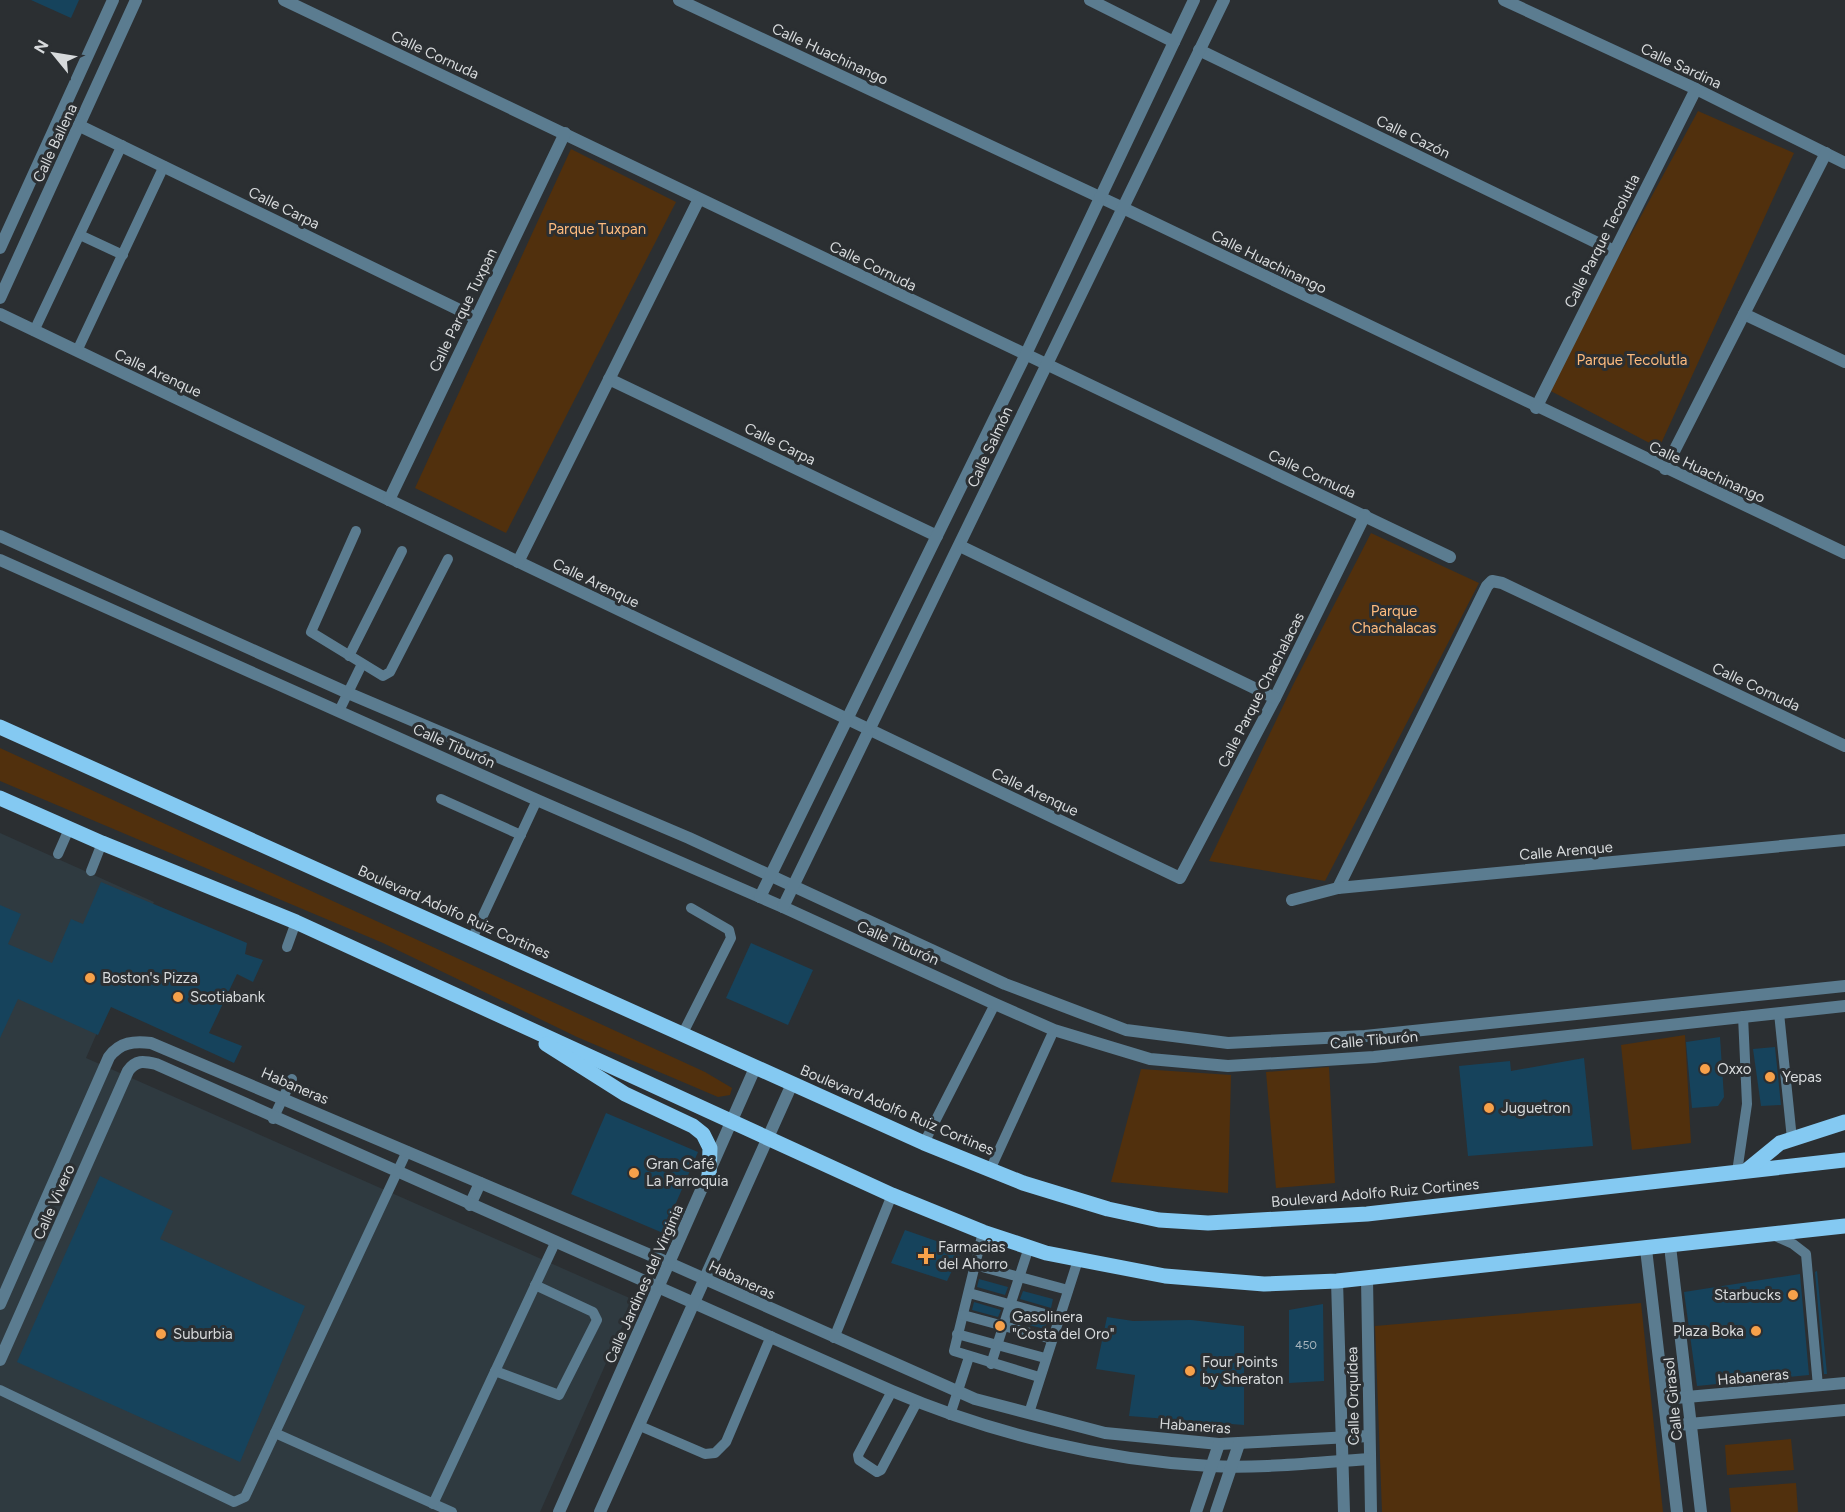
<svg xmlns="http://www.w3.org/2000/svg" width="1845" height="1512" font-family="Figtree,sans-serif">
<rect width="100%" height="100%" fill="#2b2f32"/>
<!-- built -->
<polygon fill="#2f3a40" points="0,833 154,902 86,1058 634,1300 540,1512 0,1512"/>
<!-- green -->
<g fill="#51300d">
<polygon points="1698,111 1794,153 1659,448 1547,389"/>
<polygon points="571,149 676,202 506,533 415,488"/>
<polygon points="1371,533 1479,583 1325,881 1209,861 1293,685"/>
<polygon points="0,748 705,1072 732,1088 730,1095 718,1097 577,1037 383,943 0,781"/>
<polygon points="1685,1035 1691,1143 1632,1150 1621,1045"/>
<polygon points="1329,1067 1335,1183 1276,1188 1266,1072"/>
<polygon points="1141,1069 1231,1075 1228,1193 1111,1182"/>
<polygon points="1641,1303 1663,1512 1382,1512 1375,1326"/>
<polygon points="1791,1439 1794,1470 1727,1475 1725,1445"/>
<polygon points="1796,1483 1798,1512 1731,1512 1729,1488"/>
</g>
<!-- building -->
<g fill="#16435c">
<polygon points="31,0 79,0 71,18"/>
<polygon points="101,882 247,943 245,954 263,960 253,982 237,974 209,1033 242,1046 234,1063 111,1007 98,1035 18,999 0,1038 0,905 21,914 8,944 52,963 71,919 83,924"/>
<polygon points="751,943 813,970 788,1025 726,998"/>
<polygon points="1720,1037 1724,1097 1718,1106 1692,1108 1686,1042"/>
<polygon points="1775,1047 1781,1105 1761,1106 1753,1049"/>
<polygon points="1584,1058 1593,1146 1468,1156 1459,1066 1510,1061 1511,1071"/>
<polygon points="606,1113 698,1152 663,1233 571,1194"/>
<polygon points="100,1176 173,1211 160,1239 305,1306 240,1462 17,1362"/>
<polygon points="905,1230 962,1250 947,1281 891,1263"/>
<polygon points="1817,1271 1827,1374 1824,1374 1815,1272"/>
<polygon points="1800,1274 1809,1375 1697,1386 1684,1292"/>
<polygon points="979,1279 1008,1287 1005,1295 977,1287"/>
<polygon points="1023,1291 1053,1299 1051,1308 1020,1299"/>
<polygon points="974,1302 1001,1310 998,1317 972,1310"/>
<polygon points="1323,1304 1324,1381 1289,1383 1289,1310"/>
<polygon points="1015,1314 1047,1322 1045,1329 1013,1321"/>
<polygon points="1107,1317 1133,1321 1191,1320 1244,1326 1244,1425 1129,1416 1135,1375 1096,1369"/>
</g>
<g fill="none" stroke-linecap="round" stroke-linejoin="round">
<!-- service -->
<g stroke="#5b7c90" stroke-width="10">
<polyline points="80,235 123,255"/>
<polyline points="34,331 122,145"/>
<polyline points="77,351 164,166"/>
<polyline points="356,531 311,632 383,676 390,672 448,559"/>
<polyline points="349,656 402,551"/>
<polyline points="339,711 362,664"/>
<polyline points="441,799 521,835"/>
<polyline points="58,854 69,829"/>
<polyline points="91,871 102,843"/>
<polyline points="472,939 537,800"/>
<polyline points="287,947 296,922"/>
<polyline points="1779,1013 1792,1139"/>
<polyline points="682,1035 731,938 729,930 691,908"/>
<polyline points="273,1119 292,1079"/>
<polyline points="924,1143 995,1004"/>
<polyline points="990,1170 1054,1030"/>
<polyline points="1737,1172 1747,1104 1743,1016"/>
<polyline points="983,1232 954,1351 1039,1377"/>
<polyline points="1773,1235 1793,1244 1806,1254 1818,1386"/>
<polyline points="975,1265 1068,1290"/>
<polyline points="969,1293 1059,1318"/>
<polyline points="963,1315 1052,1339"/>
<polyline points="957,1334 1045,1358"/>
<polyline points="834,1338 892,1195"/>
<polyline points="991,1364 1029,1247"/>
<polyline points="495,1371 559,1395 597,1320 593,1312 535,1285"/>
<polyline points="0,1390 234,1502 245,1497 407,1151"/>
<polyline points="892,1391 858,1455 859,1460 877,1472 881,1470 917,1402"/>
<polyline points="1029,1413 1078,1260"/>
<polyline points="950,1415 969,1357"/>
<polyline points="640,1426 705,1454 715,1453 726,1442 771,1336"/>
<polyline points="275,1433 452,1512"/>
<polyline points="433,1504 555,1243"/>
</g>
<!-- minor -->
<g stroke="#5b7c90" stroke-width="12">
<polyline points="284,0 1450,557"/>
<polyline points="679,0 1123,208 1845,553"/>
<polyline points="1090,0 1174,42"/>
<polyline points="1504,0 1696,89 1845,163"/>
<polyline points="1199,50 1614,251"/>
<polyline points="80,126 476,318"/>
<polyline points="0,248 113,0"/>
<polyline points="0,298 136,0"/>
<polyline points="0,314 1180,878 1275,698 1365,515"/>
<polyline points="1744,314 1845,362"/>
<polyline points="609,379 937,536"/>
<polyline points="1536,408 1696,89"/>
<polyline points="1665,469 1826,153"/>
<polyline points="389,500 565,133"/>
<polyline points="0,536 348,693 689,838 1005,984 1126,1030 1228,1043 1365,1036 1845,986"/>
<polyline points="960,546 1275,698"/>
<polyline points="0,560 537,800 783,907 995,1004 1054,1030 1150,1059 1228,1066 1374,1057 1845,1006"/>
<polyline points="518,562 699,199"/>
<polyline points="1338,888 1487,586 1492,581 1502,583 1845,746"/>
<polyline points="760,897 1025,356 1194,0"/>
<polyline points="1292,900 1338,888 1845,840"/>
<polyline points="783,907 1224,0"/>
<polyline points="470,1205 480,1183"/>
<polyline points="1670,1246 1701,1512"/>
<polyline points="1646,1249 1677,1512"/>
<polyline points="1367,1279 1371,1512"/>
<polyline points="1337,1281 1344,1512"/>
<path d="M0 1304 109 1057C120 1042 134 1041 151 1043L669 1263 975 1399 1105 1433 1219 1444 1369 1436"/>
<path d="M0 1360 128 1071C136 1060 143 1061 156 1064L892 1391C992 1434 1102 1460 1210 1466 1260 1469 1319 1462 1370 1459"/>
<polyline points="1664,1399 1845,1383"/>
<polyline points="1667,1426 1845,1410"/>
<polyline points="1196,1512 1219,1444"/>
<polyline points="1216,1512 1239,1444"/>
</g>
<!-- tertiary -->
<g stroke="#5b7c90" stroke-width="12">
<polyline points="559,1512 755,1068"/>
<polyline points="600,1512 792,1084"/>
</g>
<!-- primary -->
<g stroke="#84c9f2" stroke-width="15">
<polyline points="0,727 924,1143 1023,1183 1108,1209 1159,1220 1208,1223 1367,1214 1845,1160"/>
<polyline points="0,798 102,843 296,922 892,1195 983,1232 1046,1253 1165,1276 1264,1284 1337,1281 1845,1226"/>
<polyline points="546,1044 625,1094 693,1126 703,1134 710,1148 709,1178"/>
<polyline points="1747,1170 1780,1143 1845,1122"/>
</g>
</g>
<!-- markers -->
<g fill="#f7a14a" stroke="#2b2f32" stroke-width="2">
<circle cx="90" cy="978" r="6"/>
<circle cx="178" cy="997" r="6"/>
<circle cx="1705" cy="1069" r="6"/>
<circle cx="1770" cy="1077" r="6"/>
<circle cx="1489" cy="1108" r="6"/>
<circle cx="634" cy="1173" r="6"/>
<path d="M923 1247h6v6h6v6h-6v6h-6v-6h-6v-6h6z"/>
<circle cx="1793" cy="1295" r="6"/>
<circle cx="1000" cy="1326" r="6"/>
<circle cx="1756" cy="1331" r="6"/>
<circle cx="161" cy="1334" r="6"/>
<circle cx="1190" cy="1371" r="6"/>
</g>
<g text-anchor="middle" stroke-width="6" stroke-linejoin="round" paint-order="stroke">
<!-- number labels -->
<g font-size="12" fill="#a7b4bc">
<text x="1306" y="1349">450</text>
</g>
<!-- street labels -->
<g font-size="15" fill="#d7dadc" stroke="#2b2f32">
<text transform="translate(830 54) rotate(25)" y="5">Calle Huachinango</text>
<text transform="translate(435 55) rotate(25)" y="5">Calle Cornuda</text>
<text transform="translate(1681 66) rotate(25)" y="5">Calle Sardina</text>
<text transform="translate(1413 137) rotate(26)" y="5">Calle Cazón</text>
<text transform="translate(55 143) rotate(-65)" y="5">Calle Ballena</text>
<text transform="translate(284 208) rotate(26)" y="5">Calle Carpa</text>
<text transform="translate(1602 241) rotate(-63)" y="5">Calle Parque Tecolutla</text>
<text transform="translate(1269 262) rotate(26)" y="5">Calle Huachinango</text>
<text transform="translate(873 266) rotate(26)" y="5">Calle Cornuda</text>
<text transform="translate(463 310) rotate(-64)" y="5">Calle Parque Tuxpan</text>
<text transform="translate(158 373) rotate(25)" y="5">Calle Arenque</text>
<text transform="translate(780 444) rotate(26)" y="5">Calle Carpa</text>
<text transform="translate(990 447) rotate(-65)" y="5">Calle Salmón</text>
<text transform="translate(1707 472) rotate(25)" y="5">Calle Huachinango</text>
<text transform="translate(1312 474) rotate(25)" y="5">Calle Cornuda</text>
<text transform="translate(596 583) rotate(26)" y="5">Calle Arenque</text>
<text transform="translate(1756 687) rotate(25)" y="5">Calle Cornuda</text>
<text transform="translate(1261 690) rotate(-63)" y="5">Calle Parque Chachalacas</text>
<text transform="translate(454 746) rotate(24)" y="5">Calle Tiburón</text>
<text transform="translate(1035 792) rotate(25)" y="5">Calle Arenque</text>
<text transform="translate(1566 851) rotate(-5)" y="5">Calle Arenque</text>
<text transform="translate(454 912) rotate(24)" y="5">Boulevard Adolfo Ruiz Cortines</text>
<text transform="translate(898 943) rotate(24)" y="5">Calle Tiburón</text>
<text transform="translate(1374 1040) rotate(-5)" y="5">Calle Tiburón</text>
<text transform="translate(295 1086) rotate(23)" y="5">Habaneras</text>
<text transform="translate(897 1110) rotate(23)" y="5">Boulevard Adolfo Ruiz Cortines</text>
<text transform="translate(1375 1193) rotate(-5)" y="5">Boulevard Adolfo Ruiz Cortines</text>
<text transform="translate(54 1202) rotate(-66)" y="5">Calle Vivero</text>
<text transform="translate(742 1280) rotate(25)" y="5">Habaneras</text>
<text transform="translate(644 1284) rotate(-66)" y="5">Calle Jardines del Virginia</text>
<text transform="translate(1753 1377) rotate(-5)" y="5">Habaneras</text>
<text transform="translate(1353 1396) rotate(-91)" y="5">Calle Orquídea</text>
<text transform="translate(1673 1399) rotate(-96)" y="5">Calle Girasol</text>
<text transform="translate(1195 1426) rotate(4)" y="5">Habaneras</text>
</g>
<!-- park labels -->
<g font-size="15" fill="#febb7e" stroke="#2b2f32">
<text x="597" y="234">Parque Tuxpan</text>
<text x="1632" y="365">Parque Tecolutla</text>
<text x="1394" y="616">Parque<tspan x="1394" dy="17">Chachalacas</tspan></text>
</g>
<!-- poi labels -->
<g font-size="15" fill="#d7dadc" stroke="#2b2f32" text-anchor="start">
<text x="102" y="983">Boston's Pizza</text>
<text x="190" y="1002">Scotiabank</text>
<text x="1717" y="1074">Oxxo</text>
<text x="1782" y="1082">Yepas</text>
<text x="1501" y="1113">Juguetron</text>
<text x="646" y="1169">Gran Café<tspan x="646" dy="17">La Parroquia</tspan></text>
<text x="938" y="1252">Farmacias<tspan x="938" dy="17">del Ahorro</tspan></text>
<text x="1781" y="1300" text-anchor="end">Starbucks</text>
<text x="1012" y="1322">Gasolinera<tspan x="1012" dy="17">"Costa del Oro"</tspan></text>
<text x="1744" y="1336" text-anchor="end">Plaza Boka</text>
<text x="173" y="1339">Suburbia</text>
<text x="1202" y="1367">Four Points<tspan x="1202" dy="17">by Sheraton</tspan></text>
</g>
</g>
<!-- north arrow -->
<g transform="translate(54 54) rotate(300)" stroke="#2b2f32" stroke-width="4.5" paint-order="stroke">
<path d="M0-4.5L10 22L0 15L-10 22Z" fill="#d7dadc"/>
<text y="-9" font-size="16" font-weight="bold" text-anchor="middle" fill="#d7dadc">N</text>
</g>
</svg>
